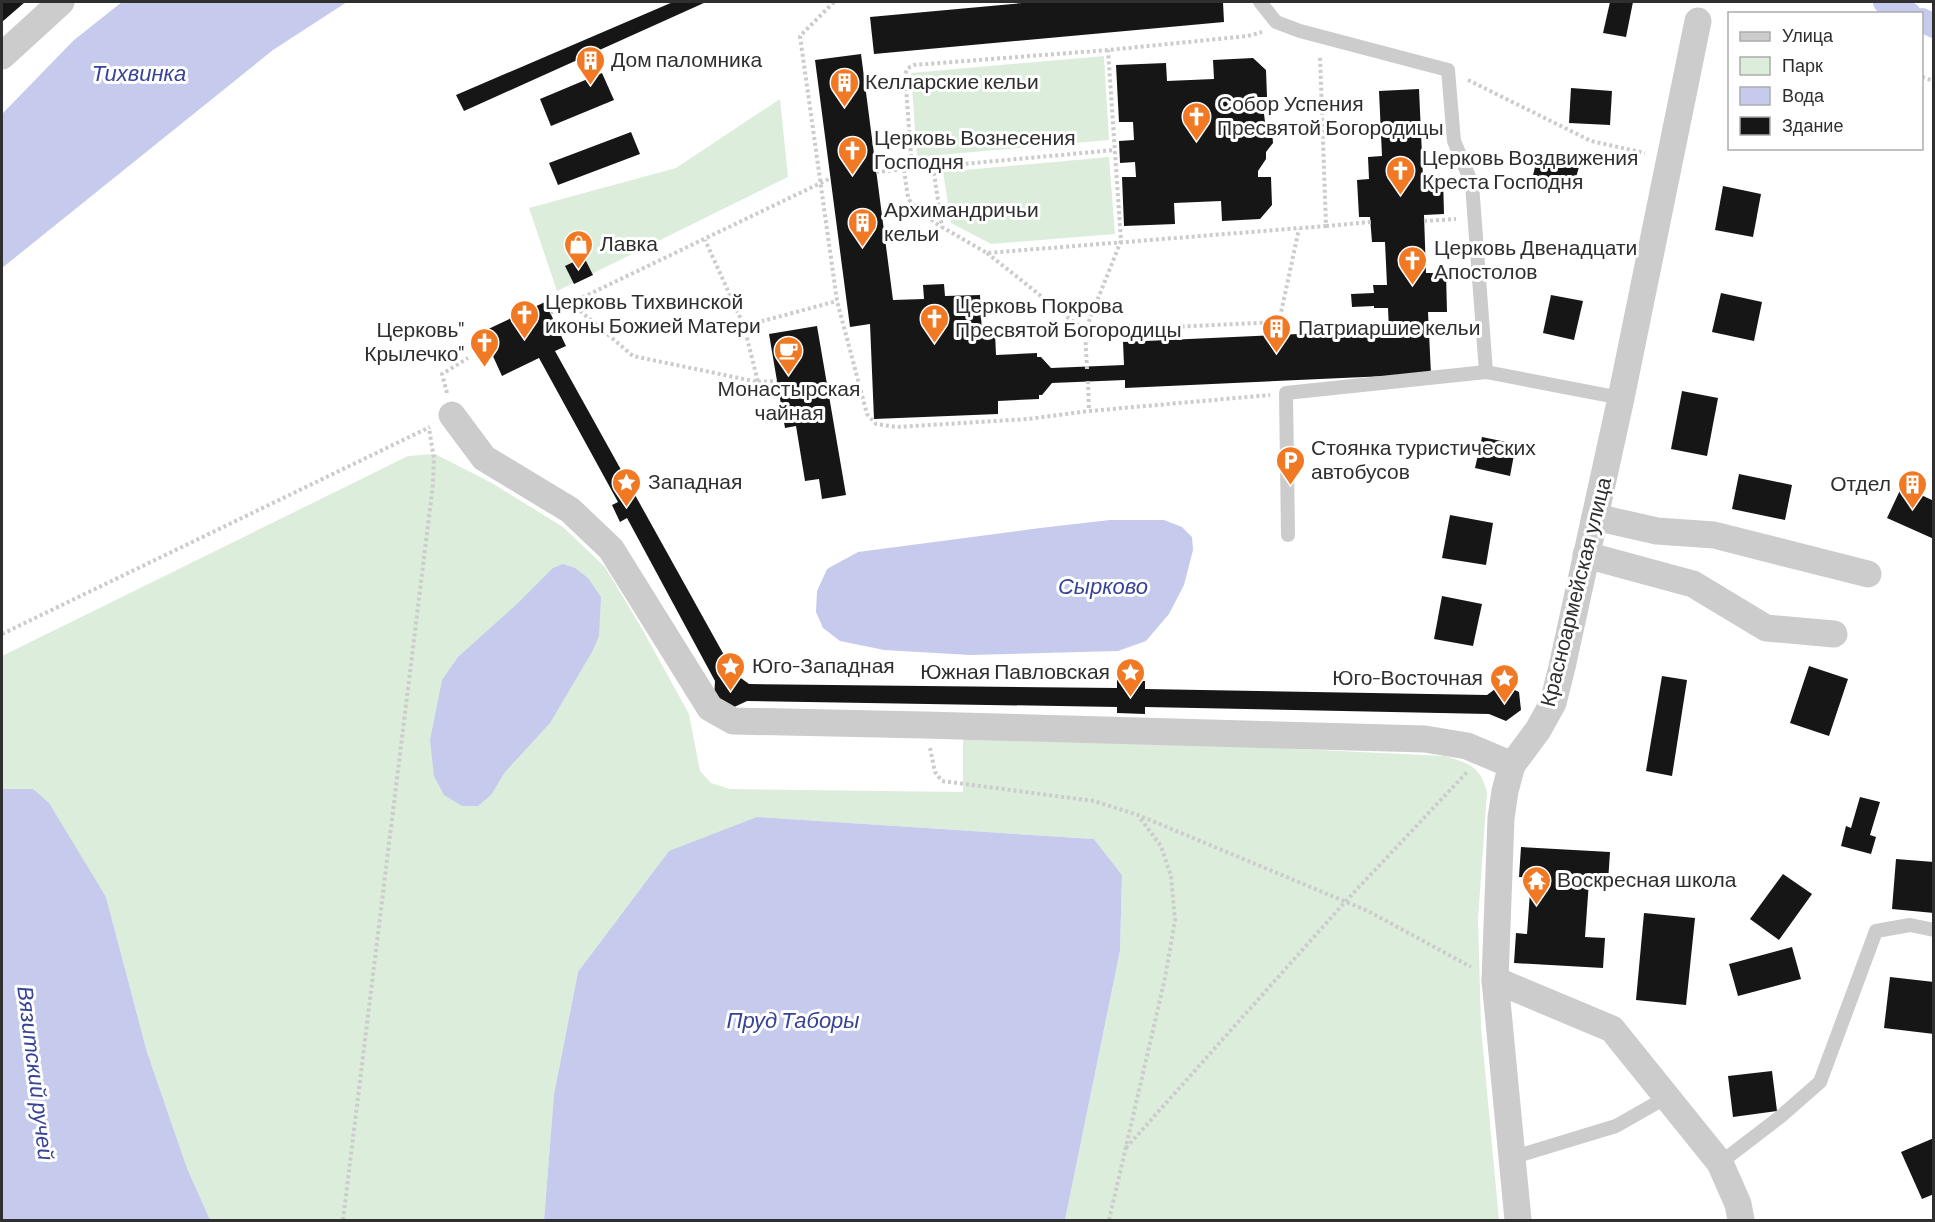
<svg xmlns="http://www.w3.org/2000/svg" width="1935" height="1222" font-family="Barlow,sans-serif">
<rect width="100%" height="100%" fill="#fff"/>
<!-- green -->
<g fill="#dceddc">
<polygon points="1104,56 1109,140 917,157 911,73"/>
<polygon points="780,99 788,177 557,291 529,208 676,168"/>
<polygon points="1109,157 1115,234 991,244 951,223 943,172"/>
<path d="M435 454 490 482 563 527 605 567 641 627 689 714 700 771 711 783 730 789 963 792V733L1445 756C1470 764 1480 766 1487 792L1478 919 1481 1027 1499 1220H1065L1120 951 1122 875 1094 839 757 817 578 972 554 1094 544 1220H210L187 1168 147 1052 106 897 33 789H2V656L408 456Z"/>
</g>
<!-- water -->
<g fill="#c6cbee">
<polygon points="122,2 347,2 273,50 2,268 2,114 74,40"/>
<polygon points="1110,520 1164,520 1182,527 1192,537 1193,550 1184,585 1169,614 1146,641 1118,651 970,655 884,650 840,641 823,628 816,612 817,591 827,569 858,552 1040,528"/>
<polygon points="563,564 575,568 588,578 601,597 599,636 592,652 550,723 505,772 491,795 478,806 462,806 444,795 434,776 430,740 442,680 458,657 518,603 553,568"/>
<polygon points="2,789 33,789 49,803 106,897 147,1052 187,1168 210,1220 2,1220"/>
<polygon points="757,817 1094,839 1122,875 1120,951 1065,1220 544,1220 554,1094 578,972 669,851"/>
</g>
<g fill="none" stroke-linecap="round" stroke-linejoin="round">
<!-- canal -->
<g stroke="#c6cbee" stroke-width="24">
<polyline points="1885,2 1909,14"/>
<polyline points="1922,20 1934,26"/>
</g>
</g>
<!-- building -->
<g fill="#161616">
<polygon points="2,2 25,2 2,22"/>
<polygon points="673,2 706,2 464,111 456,95"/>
<polygon points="1033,2 1223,2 1224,22 874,54 870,17"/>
<polygon points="1610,2 1633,2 1626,37 1603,33"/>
<polygon points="861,54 893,300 924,299 923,285 944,284 945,296 980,295 982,334 995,333 996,355 1037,353 1037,357 1041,357 1051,368 1124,365 1123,342 1389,330 1388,308 1374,308 1374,306 1352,307 1351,294 1374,293 1373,285 1387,285 1385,242 1372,242 1370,217 1359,217 1357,180 1369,179 1368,157 1382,156 1379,91 1419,89 1423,177 1443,177 1444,214 1424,215 1426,273 1446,273 1447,312 1428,312 1431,374 1125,388 1125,380 1052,383 1042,395 1039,395 1039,399 998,401 998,414 874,419 870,324 850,327 815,60"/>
<polygon points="1253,58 1266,70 1267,97 1256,97 1256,106 1264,114 1265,122 1272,130 1273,143 1266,152 1266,159 1258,171 1258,177 1271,177 1272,205 1260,219 1222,221 1221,201 1174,203 1175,224 1124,226 1122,177 1136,177 1135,162 1120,163 1119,141 1134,140 1133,122 1119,122 1116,65 1166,63 1167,81 1214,79 1213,60"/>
<polygon points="602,73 614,100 551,126 540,99"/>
<polygon points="1571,88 1612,91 1610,125 1569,123"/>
<polygon points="631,132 640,154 558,185 549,163"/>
<polygon points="1538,154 1579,167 1572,191 1531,184"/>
<polygon points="1723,186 1761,194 1753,237 1715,230"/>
<polygon points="584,257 593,275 574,284 565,266"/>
<polygon points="1721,293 1762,302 1754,341 1712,332"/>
<polygon points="1551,295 1583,301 1574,340 1543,333"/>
<polygon points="545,302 566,346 555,351 734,673 749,684 1117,688 1117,680 1145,681 1145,689 1487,695 1502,684 1519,692 1521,710 1506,721 1489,714 1145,707 1145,714 1117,713 1117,707 747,701 730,709 714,700 715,681 627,518 620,522 612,505 618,502 539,358 502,376 482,332"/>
<polygon points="817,326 846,495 822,499 819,479 805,481 796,426 785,428 769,334"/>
<polygon points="1682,391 1718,398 1707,456 1671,449"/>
<polygon points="1482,437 1516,444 1510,476 1475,468"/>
<polygon points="1739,474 1792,485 1785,520 1732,509"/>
<polygon points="1902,486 1934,501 1934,539 1887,518"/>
<polygon points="1450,515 1493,523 1486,565 1442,558"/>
<polygon points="1442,596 1482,604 1473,646 1434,639"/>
<polygon points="1809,666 1848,679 1829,736 1790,723"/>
<polygon points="1662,676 1687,680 1672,776 1646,771"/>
<polygon points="1860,797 1880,802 1870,835 1876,837 1871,854 1841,846 1846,826 1851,828"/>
<polygon points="1521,847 1610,852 1608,882 1589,881 1585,937 1605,938 1603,968 1514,963 1516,933 1527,934 1531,878 1519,877"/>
<polygon points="1896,859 1934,862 1934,913 1892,909"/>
<polygon points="1783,874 1812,894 1779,940 1750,919"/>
<polygon points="1644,913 1695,918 1686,1005 1636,1000"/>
<polygon points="1792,947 1801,979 1738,996 1729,964"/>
<polygon points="1890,977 1934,982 1934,1034 1884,1028"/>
<polygon points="1772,1071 1777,1111 1733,1117 1728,1076"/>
<polygon points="1934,1138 1934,1194 1922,1199 1901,1152"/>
</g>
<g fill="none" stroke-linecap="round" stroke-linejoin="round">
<!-- path -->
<g stroke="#ccc" stroke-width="4" stroke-dasharray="3 3" stroke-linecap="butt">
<polyline points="834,2 800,36 837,301 867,414 876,424 897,427 1028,419 1089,411 1270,395"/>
<polyline points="1922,77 1934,81"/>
<polyline points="1468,80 1591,141 1645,153"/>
<polyline points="933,167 942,227 987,253 1326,226 1320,55"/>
<polyline points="912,169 905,74 908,68 914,65 1108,50 1248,36 1262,32"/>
<polyline points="904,170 908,197 911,203 941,227"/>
<polyline points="876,172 1115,150"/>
<polyline points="1424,221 1456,219"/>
<polyline points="1326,226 1371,222"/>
<polyline points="987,253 1085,331 1279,322 1299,229"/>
<polyline points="571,303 633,356 758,382 744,326 705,240"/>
<polyline points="550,313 831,178"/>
<polyline points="744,326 837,301"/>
<polyline points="1087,369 1085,331 1121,241 1108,50"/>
<polyline points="1088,381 1089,411"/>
<polyline points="758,382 777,381"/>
<polyline points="447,393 442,374 468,358"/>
<polyline points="2,634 430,427"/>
<polyline points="930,748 935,772 942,781 1094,801 1138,815 1368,911 1471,967"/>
<polyline points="1126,1148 1345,902 1468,771"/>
<polyline points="343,1220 433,484 434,459 429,428"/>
<polyline points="1109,1220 1165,978 1175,920 1171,876 1161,846 1140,818"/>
</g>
<!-- lane -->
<g stroke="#ccc" stroke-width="14">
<polyline points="1260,2 1276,22 1300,31 1448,70 1454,141 1472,184 1486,372"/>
<polyline points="1288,535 1286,393 1486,372 1621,398"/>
<polyline points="1511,1158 1616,1126 1667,1097"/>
<polyline points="1720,1163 1780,1117 1820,1082 1876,931 1910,925 1934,930"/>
</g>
<!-- street -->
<g stroke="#ccc" stroke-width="27">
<polyline points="1698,21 1621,398 1562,667 1553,703 1538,730 1512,765 1505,791 1501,818 1495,980 1612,1029 1720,1163 1738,1204 1741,1220"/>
<polyline points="2,56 61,2"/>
<polyline points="452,415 484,458 570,510 611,549 710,708 733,721 924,725 1425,739 1467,746 1512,765"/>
<polyline points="1595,517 1657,531 1714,535 1868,574"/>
<polyline points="1586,555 1693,584 1766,628 1834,634"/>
<polyline points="1495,980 1518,1220"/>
</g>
</g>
<!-- icons -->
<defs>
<symbol id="building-pin" viewBox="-11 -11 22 30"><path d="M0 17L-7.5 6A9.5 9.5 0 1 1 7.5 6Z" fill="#f27924" stroke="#fff"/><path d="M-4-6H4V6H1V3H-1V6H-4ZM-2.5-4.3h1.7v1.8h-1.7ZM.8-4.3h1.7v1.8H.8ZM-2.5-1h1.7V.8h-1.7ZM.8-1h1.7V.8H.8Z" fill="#fff"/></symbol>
<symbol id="church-pin" viewBox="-11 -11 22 30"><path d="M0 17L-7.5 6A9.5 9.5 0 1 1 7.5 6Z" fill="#f27924" stroke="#fff"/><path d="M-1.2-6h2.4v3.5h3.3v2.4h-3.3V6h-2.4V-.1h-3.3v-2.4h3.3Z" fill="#fff"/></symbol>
<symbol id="shop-pin" viewBox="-11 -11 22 30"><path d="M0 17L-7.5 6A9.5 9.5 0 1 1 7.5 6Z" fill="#f27924" stroke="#fff"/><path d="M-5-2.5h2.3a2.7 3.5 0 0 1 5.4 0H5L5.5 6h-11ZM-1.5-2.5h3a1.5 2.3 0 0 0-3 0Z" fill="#fff"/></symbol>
<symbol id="cafe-pin" viewBox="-11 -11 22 30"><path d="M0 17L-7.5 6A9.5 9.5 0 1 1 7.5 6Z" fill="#f27924" stroke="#fff"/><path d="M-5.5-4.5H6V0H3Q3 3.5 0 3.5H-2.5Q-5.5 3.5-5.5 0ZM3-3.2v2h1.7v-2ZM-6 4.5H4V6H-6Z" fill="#fff"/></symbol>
<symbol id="parking-pin" viewBox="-11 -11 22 30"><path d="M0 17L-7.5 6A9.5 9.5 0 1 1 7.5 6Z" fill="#f27924" stroke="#fff"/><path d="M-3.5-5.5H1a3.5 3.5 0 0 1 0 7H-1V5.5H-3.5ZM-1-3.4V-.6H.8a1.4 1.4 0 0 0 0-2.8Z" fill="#fff"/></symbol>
<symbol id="sight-pin" viewBox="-11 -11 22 30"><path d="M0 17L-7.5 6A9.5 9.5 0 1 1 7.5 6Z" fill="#f27924" stroke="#fff"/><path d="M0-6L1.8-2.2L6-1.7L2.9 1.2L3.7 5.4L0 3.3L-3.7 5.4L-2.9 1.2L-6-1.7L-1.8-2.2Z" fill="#fff"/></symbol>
<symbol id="temple-pin" viewBox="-11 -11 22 30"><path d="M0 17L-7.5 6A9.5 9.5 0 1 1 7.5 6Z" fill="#f27924" stroke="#fff"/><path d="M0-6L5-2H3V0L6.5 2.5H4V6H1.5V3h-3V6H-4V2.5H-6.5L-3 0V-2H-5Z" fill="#fff"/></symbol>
</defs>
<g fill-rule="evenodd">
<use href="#building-pin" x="574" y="44" width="33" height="45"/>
<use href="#building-pin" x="828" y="66" width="33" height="45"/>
<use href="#church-pin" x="1180" y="100" width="33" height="45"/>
<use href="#church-pin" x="836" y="134" width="33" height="45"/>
<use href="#church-pin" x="1384" y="154" width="33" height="45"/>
<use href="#building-pin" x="846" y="206" width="33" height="45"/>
<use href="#shop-pin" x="562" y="228" width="33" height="45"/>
<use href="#church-pin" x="1396" y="244" width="33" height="45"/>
<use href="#church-pin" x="508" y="298" width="33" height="45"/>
<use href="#church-pin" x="918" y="302" width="33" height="45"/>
<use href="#building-pin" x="1260" y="312" width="33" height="45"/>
<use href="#church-pin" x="468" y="326" width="33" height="45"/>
<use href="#cafe-pin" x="772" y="334" width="33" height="45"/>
<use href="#parking-pin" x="1274" y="444" width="33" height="45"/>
<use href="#sight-pin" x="610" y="466" width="33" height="45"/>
<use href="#building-pin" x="1896" y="468" width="33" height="45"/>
<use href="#sight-pin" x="714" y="650" width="33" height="45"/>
<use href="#sight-pin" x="1114" y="656" width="33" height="45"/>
<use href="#sight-pin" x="1488" y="662" width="33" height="45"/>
<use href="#temple-pin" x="1520" y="864" width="33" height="45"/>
</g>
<g text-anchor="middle" stroke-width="6" stroke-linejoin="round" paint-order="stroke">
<!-- poi labels -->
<g font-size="21" fill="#2f2f2f" stroke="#fff" text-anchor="start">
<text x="611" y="67">Дом паломника</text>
<text x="865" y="89">Келларские кельи</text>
<text x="1217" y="111">Собор Успения<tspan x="1217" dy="24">Пресвятой Богородицы</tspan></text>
<text x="874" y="145">Церковь Вознесения<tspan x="874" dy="24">Господня</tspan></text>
<text x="1422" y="165">Церковь Воздвижения<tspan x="1422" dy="24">Креста Господня</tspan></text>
<text x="884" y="217">Архимандричьи<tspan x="884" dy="24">кельи</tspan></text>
<text x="600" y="251">Лавка</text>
<text x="1434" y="255">Церковь Двенадцати<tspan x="1434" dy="24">Апостолов</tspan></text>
<text x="545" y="309">Церковь Тихвинской<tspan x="545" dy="24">иконы Божией Матери</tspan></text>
<text x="955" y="313">Церковь Покрова<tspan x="955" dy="24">Пресвятой Богородицы</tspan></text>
<text x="1298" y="335">Патриаршие кельи</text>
<text x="464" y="337" text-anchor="end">Церковь"<tspan x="464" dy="24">Крылечко"</tspan></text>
<text x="789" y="396" text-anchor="middle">Монастырская<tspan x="789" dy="24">чайная</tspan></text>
<text x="1311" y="455">Стоянка туристических<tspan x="1311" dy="24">автобусов</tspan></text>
<text x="648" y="489">Западная</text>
<text x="1891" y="491" text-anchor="end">Отдел</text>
<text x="752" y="673">Юго-Западная</text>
<text x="1110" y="679" text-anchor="end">Южная Павловская</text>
<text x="1483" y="685" text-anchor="end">Юго-Восточная</text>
<text x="1557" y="887">Воскресная школа</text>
</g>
<!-- street labels -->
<g font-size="21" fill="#2f2f2f" stroke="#fff">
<text transform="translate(1576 592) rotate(-76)" y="7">Красноармейская улица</text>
</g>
<!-- water labels -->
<g font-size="22" font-style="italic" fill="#364397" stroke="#fff">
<text x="139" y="81">Тихвинка</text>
<text x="1103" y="594">Сырково</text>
<text x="793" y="1028">Пруд Таборы</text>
<text transform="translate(36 1073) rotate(83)" y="8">Вязитский ручей</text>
</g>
</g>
<!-- border -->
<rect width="1935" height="1222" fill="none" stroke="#2f2f2f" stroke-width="6"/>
<!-- legend -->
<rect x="1728" y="12" width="195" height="138" fill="#ffffff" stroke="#acacac" stroke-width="1.5"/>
<rect x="1740" y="32" width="30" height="9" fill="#cccccc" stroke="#acacac" stroke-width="1.5"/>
<text x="1782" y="42" font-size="18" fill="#2f2f2f">Улица</text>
<rect x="1740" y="57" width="30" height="18" fill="#dceddc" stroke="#acacac" stroke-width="1.5"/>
<text x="1782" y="72" font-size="18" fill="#2f2f2f">Парк</text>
<rect x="1740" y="87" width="30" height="18" fill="#c6cbee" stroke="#acacac" stroke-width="1.5"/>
<text x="1782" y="102" font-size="18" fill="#2f2f2f">Вода</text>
<rect x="1740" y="117" width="30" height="18" fill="#161616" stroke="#acacac" stroke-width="1.5"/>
<text x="1782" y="132" font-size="18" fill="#2f2f2f">Здание</text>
</svg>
